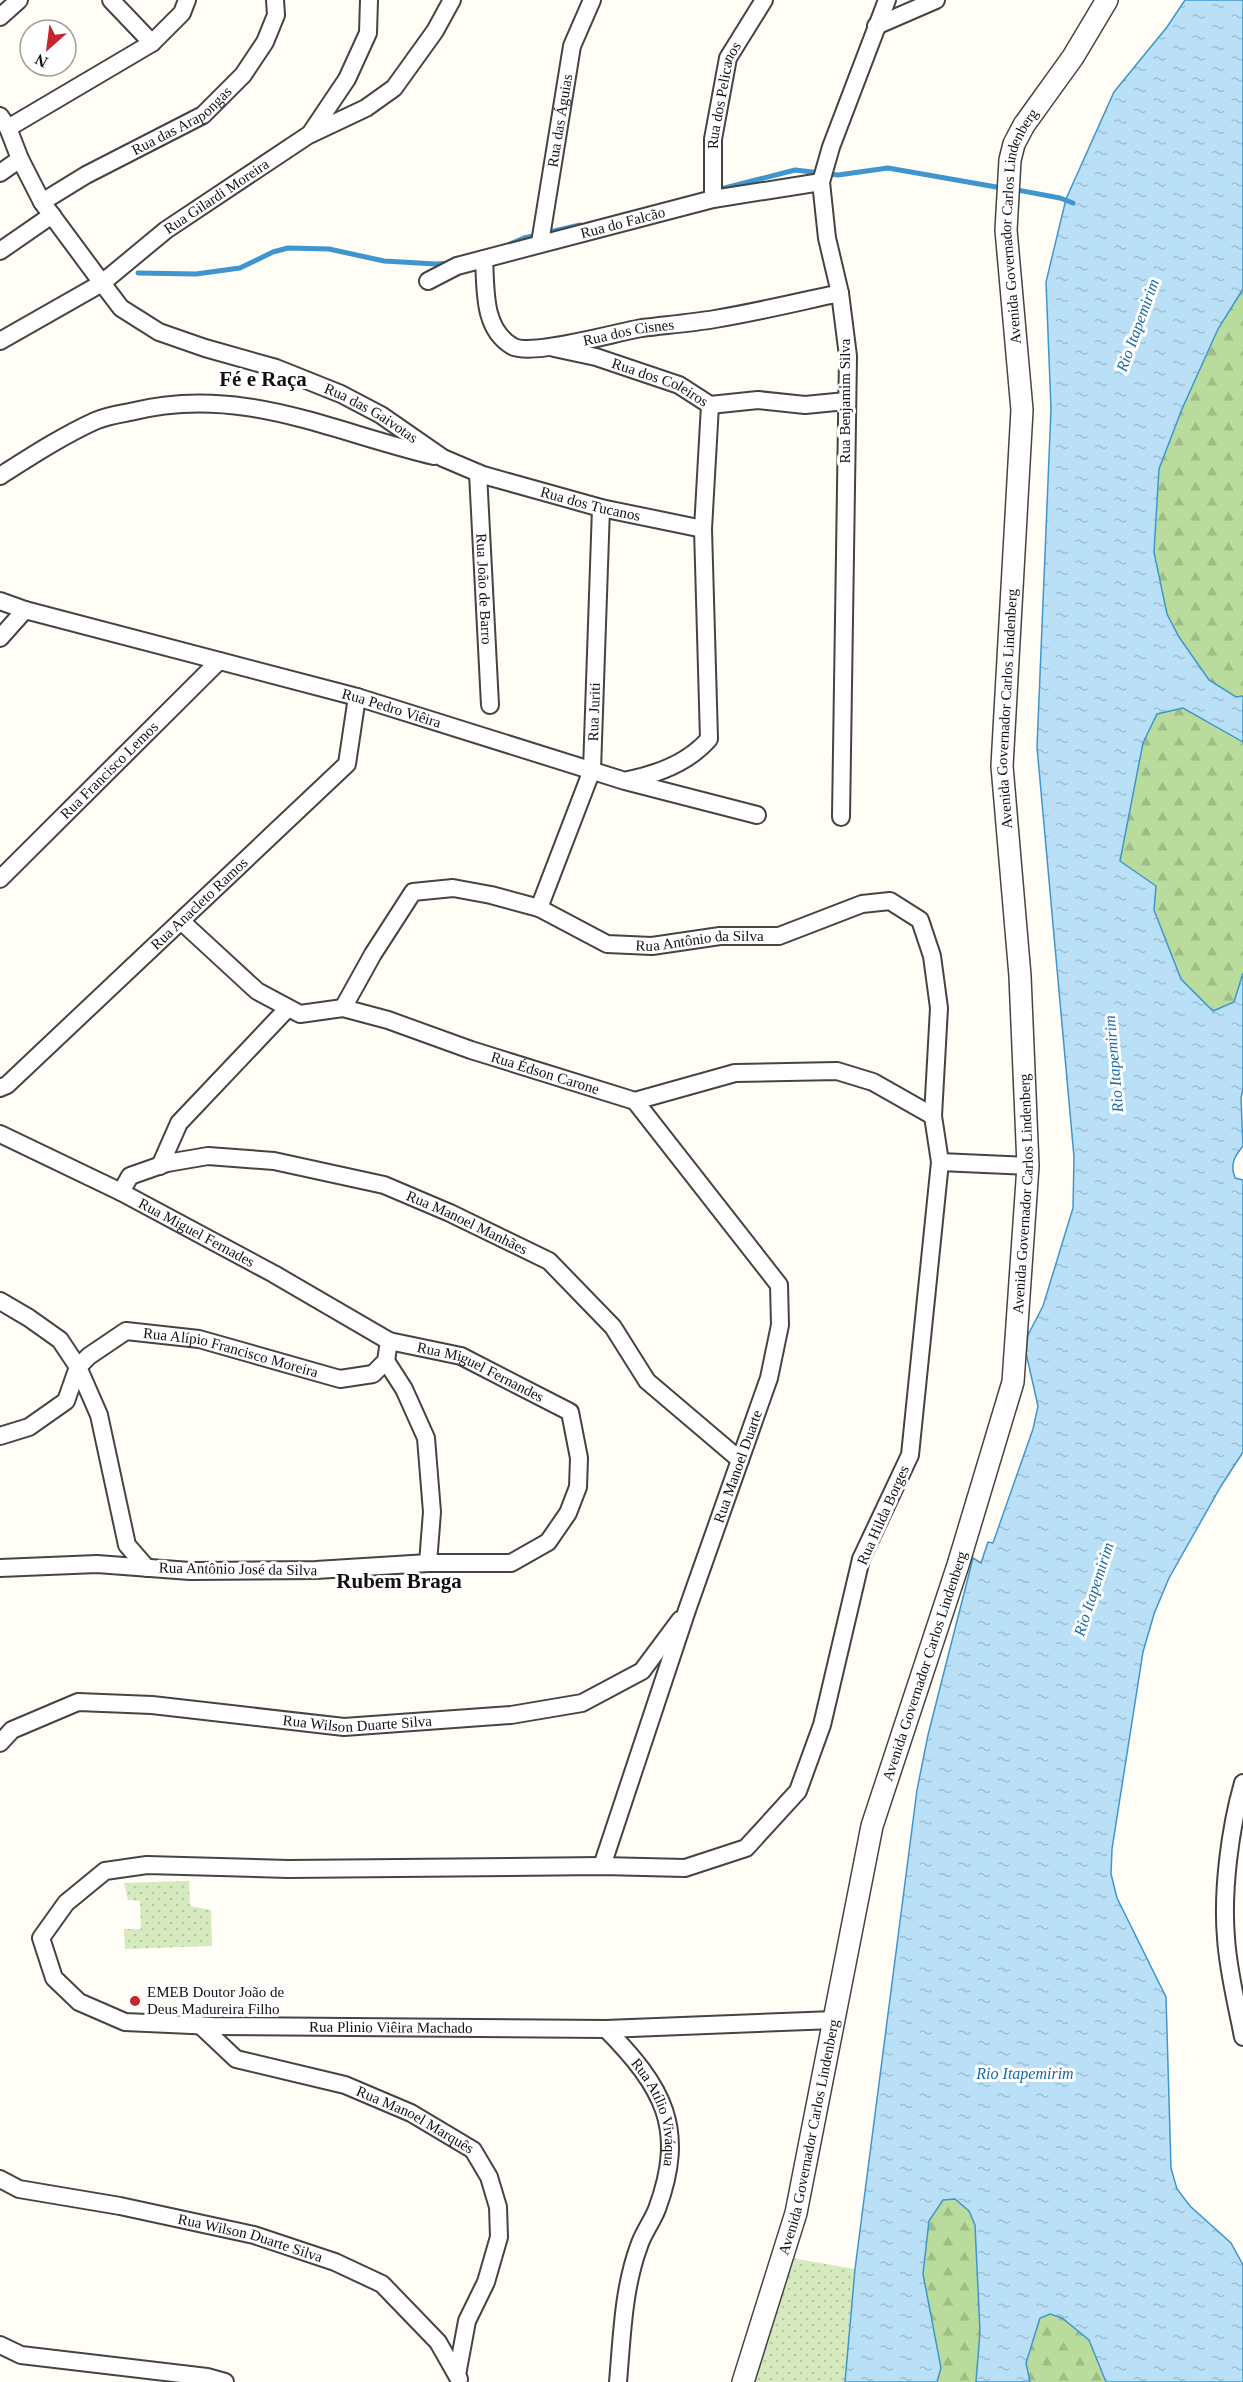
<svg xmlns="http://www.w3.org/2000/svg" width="1243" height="2382" font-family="Georgia,serif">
<defs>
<pattern id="grass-dots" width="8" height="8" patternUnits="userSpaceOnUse" patternTransform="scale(1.5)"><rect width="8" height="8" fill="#d5ebbd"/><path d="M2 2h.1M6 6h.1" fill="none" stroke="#b6c8a1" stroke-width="1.8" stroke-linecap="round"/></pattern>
<pattern id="forest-firs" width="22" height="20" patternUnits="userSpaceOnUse" patternTransform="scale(1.5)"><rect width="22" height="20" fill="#b9dc9c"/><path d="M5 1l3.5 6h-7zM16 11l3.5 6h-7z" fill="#9ebc85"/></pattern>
<pattern id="water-ripples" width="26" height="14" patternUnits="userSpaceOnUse" patternTransform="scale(1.5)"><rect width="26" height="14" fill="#b9e0f7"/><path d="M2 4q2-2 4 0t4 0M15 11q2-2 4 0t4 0" fill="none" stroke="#9ebfd3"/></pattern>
</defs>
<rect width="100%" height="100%" fill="#fffdf5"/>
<!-- grass -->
<g fill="url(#grass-dots)">
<polygon points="189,1881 190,1906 211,1910 212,1946 125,1949 124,1929 141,1929 140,1901 128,1900 124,1883"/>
<polygon points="786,2257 855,2269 845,2382 752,2382"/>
</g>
<!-- forest -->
<g fill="url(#forest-firs)">
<polygon points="1243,289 1243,696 1237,697 1209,680 1179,637 1167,614 1154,552 1159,469 1182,409 1218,329"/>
<polygon points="1183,708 1243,742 1243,973 1234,1002 1214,1011 1181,979 1154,910 1156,886 1120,862 1143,743 1157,714"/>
<polygon points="955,2199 969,2211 975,2225 980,2332 976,2382 937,2382 941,2368 923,2274 929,2221 943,2200"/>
<polygon points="1050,2314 1062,2318 1089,2340 1106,2382 1030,2382 1026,2363 1040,2318"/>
</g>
<!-- water -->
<path fill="url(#water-ripples)" stroke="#3f96cf" stroke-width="1.5" d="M1185 0H1243V289L1218 329 1182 409 1159 469 1154 552 1167 614 1179 637 1209 680 1236 697 1243 696V742L1183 708 1157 714 1143 743 1120 861 1156 886 1154 910 1181 979 1213 1011 1234 1002 1243 973V1089L1241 1098 1243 1146C1234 1157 1230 1164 1235 1178L1243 1180V1452L1221 1486 1169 1578 1154 1614 1143 1652 1112 1849 1111 1874 1117 1898 1166 1997 1171 2168 1177 2189 1190 2206 1231 2243 1243 2265V2382H1106L1089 2340 1062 2318 1050 2314 1040 2318 1026 2363 1030 2382H976L980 2332 975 2225 969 2211 955 2199 943 2200 929 2221 923 2274 941 2368 937 2382H845L855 2269 917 1790 928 1735 973 1558 981 1563 988 1542 993 1543 1033 1429 1038 1406 1026 1353 1028 1335 1043 1306 1073 1208 1074 1157 1037 747 1051 409 1046 282 1066 199 1114 92 1167 27Z"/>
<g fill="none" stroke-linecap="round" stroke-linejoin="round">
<!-- stream -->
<g stroke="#3f96cf" stroke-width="5">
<polyline points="1012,189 1060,198 1073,203"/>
<polyline points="717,190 795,170 838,175 888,168 1002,188"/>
<polyline points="508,245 524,238 580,225"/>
<polyline points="138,273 196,274 240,268 273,252 288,248 329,249 384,261 436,264 451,263"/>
</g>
<defs>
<g id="minor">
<polyline points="111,0 152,43"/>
<polyline points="0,17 19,0"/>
<polyline points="876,26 936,0"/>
<path id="s1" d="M0 116 8 128 20 159 42 202 102 283 121 308 159 332 205 348 276 368 341 394 381 415 443 458 483 475 601 508 703 529"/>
<polyline points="8,128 152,43 182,13 187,0"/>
<polyline points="311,134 366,108 394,88 435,31 452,0"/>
<polyline points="0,173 20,159"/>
<path id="s2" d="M713 199V139L728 58 764 0"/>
<path id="s3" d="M42 202 86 175 203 115 243 75 265 42 276 15 275 0"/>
<path id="s4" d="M540 243 572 46 592 0"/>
<polyline points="0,251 52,215"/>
<path id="s5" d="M484 259C486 288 482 328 512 346 531 357 617 332 642 328 666 325 691 323 715 319 757 312 798 302 840 293"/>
<path id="s6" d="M428 281 457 266 713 199 821 182"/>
<path id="s7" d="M0 341 102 283 166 230 310 134 347 79 368 33 369 0"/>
<path id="s8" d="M554 348 596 357 679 385 710 405 758 400 805 405 846 401"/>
<path id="s9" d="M478 473 490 705"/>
<path d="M0 476C30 457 62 436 95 421 106 416 119 414 130 412 240 384 329 431 434 456"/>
<path id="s10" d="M0 601 25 610 357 697 625 781 757 815"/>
<polyline points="0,638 25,610"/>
<path d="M628 780C658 774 688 763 709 739L703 529 710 405"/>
<polyline points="841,817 848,356 840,293 827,238 821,182 831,147 887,0"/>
<path id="s11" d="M0 879 219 661"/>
<path id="s12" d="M539 908 592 770 601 508"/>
<path id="s13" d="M181 921 257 991 300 1014 343 1008 388 1020 471 1050 635 1101 735 1073 837 1071 873 1082 933 1116"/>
<path id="s14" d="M343 1008 373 954 413 892 453 888 491 895 539 908 607 944 652 946 720 936H779L862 904 890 901 920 920 932 956 939 1008 933 1116 940 1162 910 1455 861 1559 822 1725 798 1791 746 1848 685 1868 602 1866 288 1869 147 1865 105 1871 66 1903 41 1938 54 1978 79 2002 125 2022 213 2026 606 2029 834 2020"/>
<path id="s15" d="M0 1088 7 1085 347 764 357 697"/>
<path id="s16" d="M0 1134 121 1192 274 1274 389 1341 461 1356 570 1412 579 1458 578 1487 568 1513 548 1542 511 1563H428L316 1570 190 1571 97 1564 0 1568"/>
<polyline points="940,1162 1028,1166"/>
<polyline points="160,1166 179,1123 288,1008"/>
<path id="s17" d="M121 1192 130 1176 167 1163 208 1156 274 1161 384 1185 450 1213 549 1261 613 1327 647 1381 740 1460"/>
<polyline points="0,1301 29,1318 60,1340 78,1367 99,1415 127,1545 147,1568"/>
<polyline points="386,1361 404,1389 426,1438 432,1512 428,1563"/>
<path id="s18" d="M0 1436 29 1427 66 1401 78 1367 89 1356 126 1331 199 1339 340 1379 373 1374 386 1361 389 1341"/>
<path id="s19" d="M0 1743 12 1730 78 1702 152 1705 344 1727 511 1715 582 1703 642 1671 680 1620"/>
<path d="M1243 1783C1230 1828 1222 1891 1226 1938 1228 1971 1237 2005 1243 2037"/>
<path id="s20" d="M602 1866 687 1610 769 1378 780 1325 779 1285 635 1101"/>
<path id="s21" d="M200 2025 236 2059 345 2085 411 2113 473 2150 489 2177 498 2207 499 2237 486 2282 467 2321 457 2375"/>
<path id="s22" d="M606 2029C663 2087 687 2128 657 2209 652 2222 643 2233 639 2246 623 2289 622 2337 618 2382"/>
<path id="s23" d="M0 2179 19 2189 120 2206 254 2235 335 2262 382 2284 438 2342 459 2379"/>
<polyline points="0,2345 21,2355 207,2377 225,2382"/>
</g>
<g id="tertiary">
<path id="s24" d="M743 2382 796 2213 872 1826 958 1565 1013 1382 1028 1166 1020 976 1002 766 1022 410 1006 230 1010 160 1014 144 1024 125 1073 57 1107 0"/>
</g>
</defs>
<!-- minor casing -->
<use href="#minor" stroke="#444" stroke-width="20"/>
<!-- tertiary casing -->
<use href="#tertiary" stroke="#444" stroke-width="24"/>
<!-- minor -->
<use href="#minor" stroke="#fff" stroke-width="16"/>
<!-- tertiary -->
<use href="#tertiary" stroke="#fff" stroke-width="21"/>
</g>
<!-- markers -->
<circle fill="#c4262e" stroke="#fff" stroke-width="2" cx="135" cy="2001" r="6"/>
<g text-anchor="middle" stroke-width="6" stroke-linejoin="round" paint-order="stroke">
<!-- street labels -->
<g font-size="15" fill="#111" stroke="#fff">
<text dy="5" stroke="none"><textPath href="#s2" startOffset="105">Rua dos Pelicanos</textPath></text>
<text dy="5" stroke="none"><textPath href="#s3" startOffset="162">Rua das Arapongas</textPath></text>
<text dy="5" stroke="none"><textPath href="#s4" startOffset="124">Rua das Águias</textPath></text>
<text dy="5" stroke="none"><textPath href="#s7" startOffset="261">Rua Gilardi Moreira</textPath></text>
<text dy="5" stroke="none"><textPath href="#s6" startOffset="204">Rua do Falcão</textPath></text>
<text dy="5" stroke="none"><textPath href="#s24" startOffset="2198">Avenida Governador Carlos Lindenberg</textPath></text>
<text dy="5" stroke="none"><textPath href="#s5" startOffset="214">Rua dos Cisnes</textPath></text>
<text dy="5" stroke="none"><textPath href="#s8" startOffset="112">Rua dos Coleiros</textPath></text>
<text transform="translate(845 401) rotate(-90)" y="5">Rua Benjamim Silva</text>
<text dy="5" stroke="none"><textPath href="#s1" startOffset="501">Rua das Gaivotas</textPath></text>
<text dy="5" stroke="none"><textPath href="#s1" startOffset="741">Rua dos Tucanos</textPath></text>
<text dy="5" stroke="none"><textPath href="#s9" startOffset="116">Rua João de Barro</textPath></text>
<text dy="5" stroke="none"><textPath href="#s10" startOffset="406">Rua Pedro Viêira</textPath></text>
<text dy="5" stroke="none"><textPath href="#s24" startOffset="1712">Avenida Governador Carlos Lindenberg</textPath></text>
<text dy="5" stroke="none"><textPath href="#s12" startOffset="206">Rua Juriti</textPath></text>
<text dy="5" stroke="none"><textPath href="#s11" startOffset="154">Rua Francisco Lemos</textPath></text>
<text dy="5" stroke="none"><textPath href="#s15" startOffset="272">Rua Anacleto Ramos</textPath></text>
<text dy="5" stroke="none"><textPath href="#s14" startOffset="434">Rua Antônio da Silva</textPath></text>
<text dy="5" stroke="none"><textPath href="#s13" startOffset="408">Rua Édson Carone</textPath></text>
<text dy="5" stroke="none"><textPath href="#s24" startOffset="1226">Avenida Governador Carlos Lindenberg</textPath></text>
<text dy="5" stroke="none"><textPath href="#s17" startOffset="369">Rua Manoel Manhães</textPath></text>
<text dy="5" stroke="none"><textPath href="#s16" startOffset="220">Rua Miguel Fernades</textPath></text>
<text dy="5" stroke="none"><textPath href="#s18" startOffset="279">Rua Alípio Francisco Moreira</textPath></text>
<text dy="5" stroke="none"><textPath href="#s16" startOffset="538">Rua Miguel Fernandes</textPath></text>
<text dy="5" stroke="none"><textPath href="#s20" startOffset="422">Rua Manoel Duarte</textPath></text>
<text transform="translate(883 1515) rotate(-66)" y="5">Rua Hilda Borges</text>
<text transform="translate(238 1569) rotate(1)" y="5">Rua Antônio José da Silva</text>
<text dy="5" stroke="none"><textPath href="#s24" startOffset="740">Avenida Governador Carlos Lindenberg</textPath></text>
<text dy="5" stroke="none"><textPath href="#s19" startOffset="370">Rua Wilson Duarte Silva</textPath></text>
<text dy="5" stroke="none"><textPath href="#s14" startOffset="2770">Rua Plinio Viêira Machado</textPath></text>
<text dy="5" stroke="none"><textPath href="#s22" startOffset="100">Rua Atílio Viváqua</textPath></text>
<text dy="5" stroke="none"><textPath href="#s21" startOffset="240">Rua Manoel Marquês</textPath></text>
<text dy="5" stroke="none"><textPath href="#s24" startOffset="254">Avenida Governador Carlos Lindenberg</textPath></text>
<text dy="5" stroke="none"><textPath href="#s23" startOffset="258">Rua Wilson Duarte Silva</textPath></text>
</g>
<!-- poi labels -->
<g font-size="15" fill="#111" stroke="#fff" text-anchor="start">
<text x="147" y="1997">EMEB Doutor João de<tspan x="147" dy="17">Deus Madureira Filho</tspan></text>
</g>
<!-- water labels -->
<g font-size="16" font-style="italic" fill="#1768a6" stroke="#fff">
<text transform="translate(1137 325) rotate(-70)" y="6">Rio Itapemirim</text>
<text transform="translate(1113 1064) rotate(-95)" y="6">Rio Itapemirim</text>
<text transform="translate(1093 1589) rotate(-72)" y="6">Rio Itapemirim</text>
<text x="1025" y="2079">Rio Itapemirim</text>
</g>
<!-- district labels -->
<g font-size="21" font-weight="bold" fill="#111" stroke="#fff">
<text x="263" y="386">Fé e Raça</text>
<text x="399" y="1588">Rubem Braga</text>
</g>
</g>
<!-- north arrow -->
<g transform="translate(48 48) rotate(208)"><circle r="28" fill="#ffffff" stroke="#a0a0a0" stroke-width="1.5"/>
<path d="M0-4.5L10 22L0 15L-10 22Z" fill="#c4262e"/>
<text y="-9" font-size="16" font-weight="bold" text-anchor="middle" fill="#111111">N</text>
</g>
</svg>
